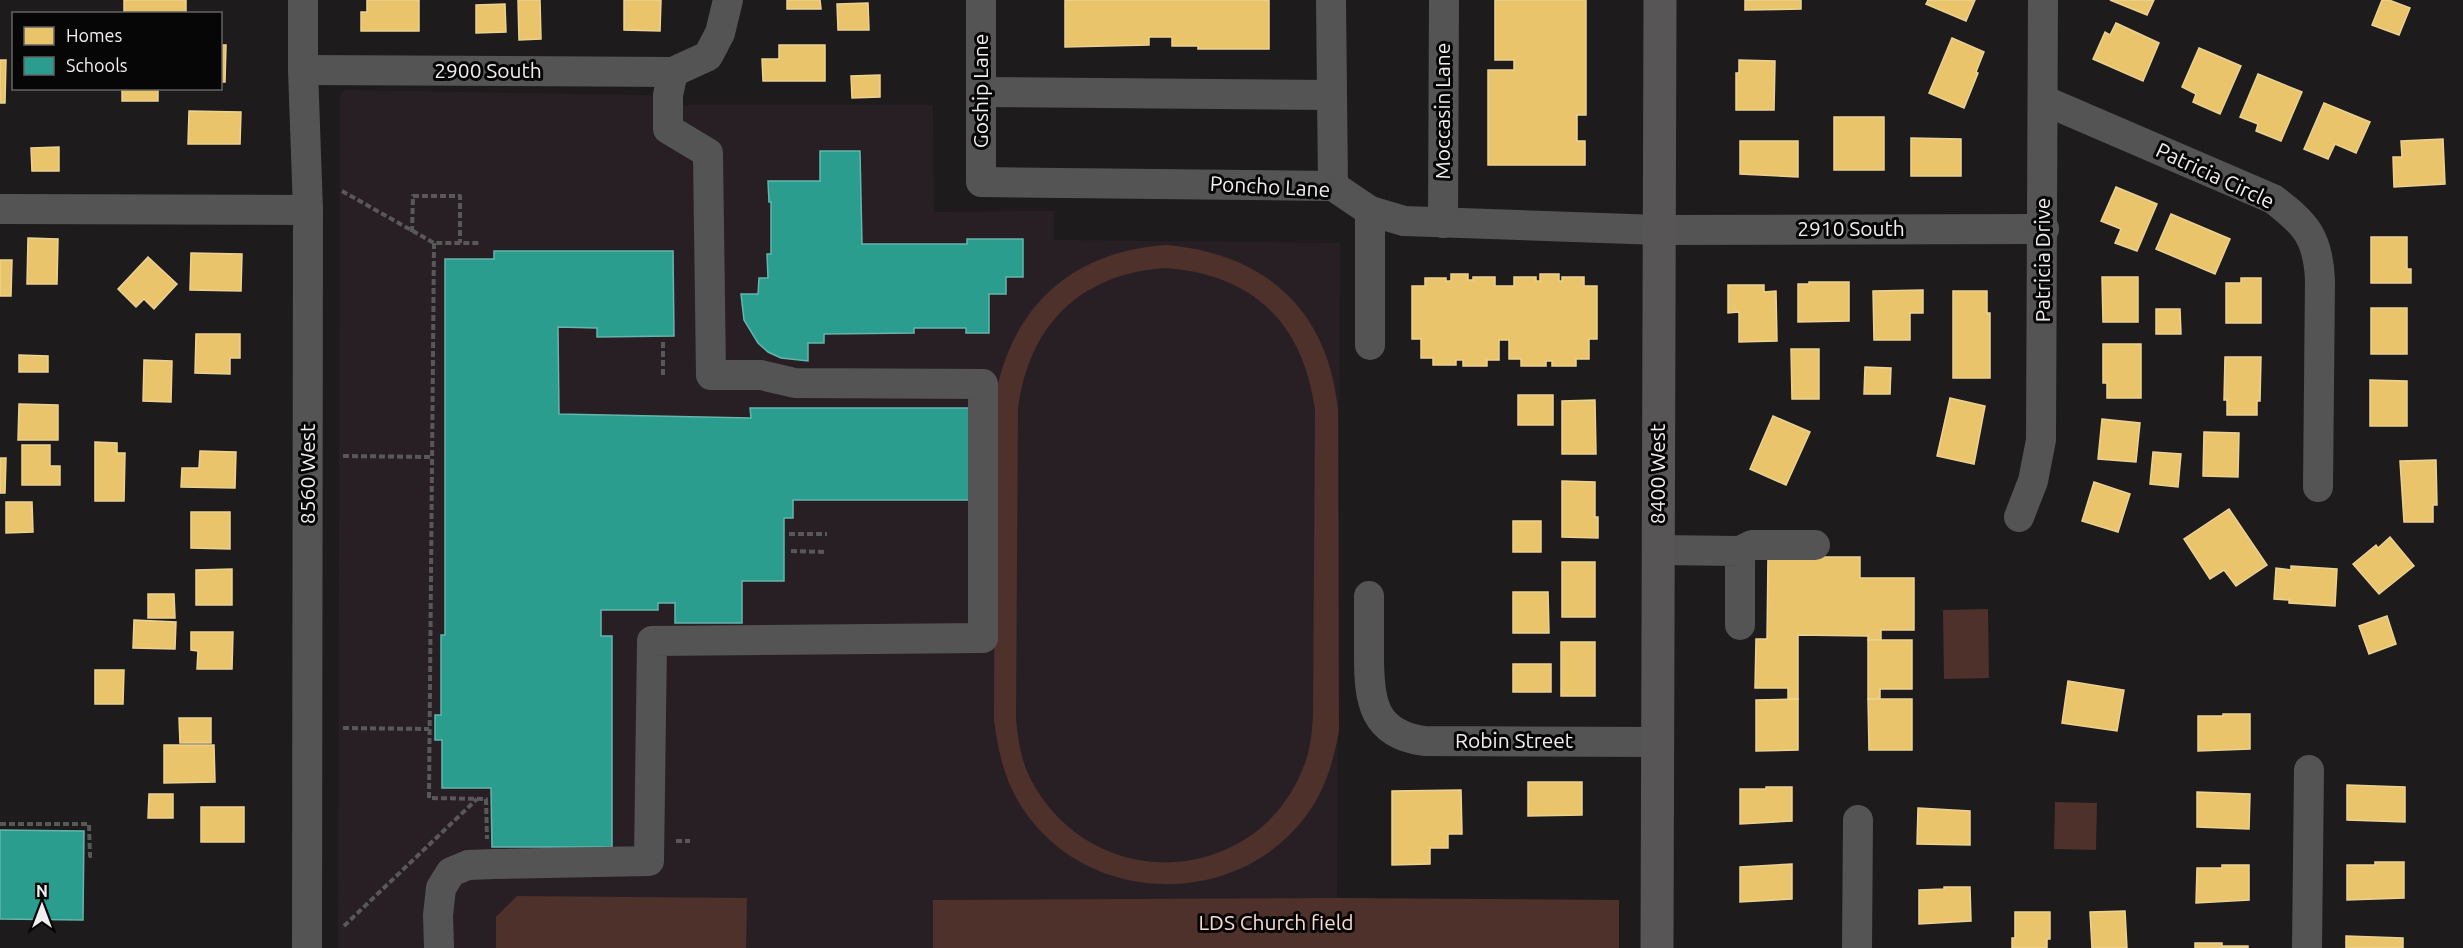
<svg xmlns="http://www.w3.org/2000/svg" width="2463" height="948" font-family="Ubuntu,sans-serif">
<rect width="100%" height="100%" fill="#1d1b1c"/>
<!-- built -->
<polygon fill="#281f25" points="344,90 649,95 684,105 933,105 934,212 1054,211 1054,240 1340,243 1337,898 933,900 933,948 338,948 340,97"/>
<!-- green -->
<g fill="#4d312a" fill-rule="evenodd">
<path d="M1167 245C1266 254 1328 310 1338 410L1339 731C1334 757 1328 781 1314 804 1250 908 1092 912 1023 809 1005 782 998 752 994 720L995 398C1012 305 1073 251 1167 245ZM1165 268C1252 274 1303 322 1315 410L1313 715C1312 730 1311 745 1306 760 1296 791 1275 820 1247 838 1174 885 1079 862 1035 787 1022 766 1018 742 1016 718L1018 409C1029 325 1080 274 1165 268Z"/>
<polygon points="1988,609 1989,678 1944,679 1943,610"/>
<polygon points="2055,802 2097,803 2096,850 2054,849"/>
<polygon points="517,896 747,898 746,948 496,948 496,917"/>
<polygon points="1337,898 1619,900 1619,948 933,948 933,900"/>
</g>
<!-- homes -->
<g fill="#e9c46a" stroke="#ecd192" stroke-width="1.5">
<rect x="124" y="0" width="62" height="14"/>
<polygon points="367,0 419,0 419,31 361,31 361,12 367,12"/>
<polygon points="518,0 540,0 541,39 519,40"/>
<polygon points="624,0 661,0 660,31 624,30"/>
<polygon points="787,0 820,0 821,9 787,9"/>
<polygon points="1065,0 1269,0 1269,49 1198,49 1198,46 1172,46 1172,37 1149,37 1149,45 1065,47"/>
<polygon points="1495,0 1586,0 1586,115 1577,115 1577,141 1585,141 1585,165 1488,165 1488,70 1514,70 1514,60 1495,60"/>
<polygon points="1745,0 1801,0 1801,9 1745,10"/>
<polygon points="1928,0 1975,0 1966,21 1926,4"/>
<polygon points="2110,0 2154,0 2147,15"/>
<polygon points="2382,0 2389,0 2410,8 2399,35 2372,25"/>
<polygon points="868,3 869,30 838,30 837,4"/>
<polygon points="505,4 506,32 476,33 476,5"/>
<polygon points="2116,23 2159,43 2143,81 2093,59 2105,32 2110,35"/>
<polygon points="1952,38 1984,52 1976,72 1978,73 1964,108 1929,93"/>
<polygon points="220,45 226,45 225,82 220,82"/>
<polygon points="779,45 825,45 825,81 763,81 762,59 779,59"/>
<polygon points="2199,48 2241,66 2220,114 2193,102 2196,94 2182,87"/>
<polygon points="0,60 6,60 5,103 0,103"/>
<polygon points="1739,60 1775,61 1774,110 1736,110 1736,73 1739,73"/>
<polygon points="2258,74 2302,92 2281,141 2256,131 2258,124 2240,117"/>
<polygon points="880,75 880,97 852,98 851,76"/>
<rect x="122" y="88" width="36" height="13"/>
<polygon points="2324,103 2370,122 2356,153 2335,144 2328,159 2304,149"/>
<polygon points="189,111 241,112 240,144 188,144"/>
<rect x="1834" y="117" width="50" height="53"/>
<polygon points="1911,138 1961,139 1961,176 1911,176"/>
<polygon points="2443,139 2445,184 2394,187 2393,157 2402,157 2401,141"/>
<polygon points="1740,141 1798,141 1798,177 1740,174"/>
<polygon points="59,147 59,171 32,171 31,148"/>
<polygon points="2116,187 2157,204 2137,251 2115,243 2121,229 2101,221"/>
<polygon points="2171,214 2230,239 2215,274 2156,249"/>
<polygon points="2371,237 2407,237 2407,269 2411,269 2411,283 2371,283"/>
<polygon points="28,238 58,239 57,284 27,284"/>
<polygon points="191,253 242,254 241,291 190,290"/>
<polygon points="148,257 177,284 154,309 144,299 136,307 118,289"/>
<polygon points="0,260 12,260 11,296 0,296"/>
<polygon points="1451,274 1468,274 1468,280 1473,280 1473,277 1495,277 1495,286 1514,286 1514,277 1536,277 1536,281 1540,281 1540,274 1559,274 1559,281 1562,281 1562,277 1584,277 1584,286 1597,286 1597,339 1589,339 1589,359 1576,359 1576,366 1552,366 1552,361 1546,361 1546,366 1521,366 1521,359 1509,359 1509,340 1499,340 1499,360 1487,360 1487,366 1463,366 1463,360 1456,360 1456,365 1433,365 1433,358 1421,358 1421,339 1412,339 1412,286 1425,286 1425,278 1446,278 1446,281 1451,281"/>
<polygon points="2102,277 2138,277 2138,322 2103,322"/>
<polygon points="2241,278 2261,278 2261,323 2226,323 2226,283 2241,283"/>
<polygon points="1809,282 1849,282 1849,321 1798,322 1798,284 1809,284"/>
<polygon points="1728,285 1764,285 1764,292 1776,291 1777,341 1739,342 1739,312 1728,313"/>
<polygon points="1923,290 1923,313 1910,313 1910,340 1874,340 1873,291"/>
<polygon points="1953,291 1987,291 1987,313 1990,313 1990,378 1953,378"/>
<rect x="2371" y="308" width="36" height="46"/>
<polygon points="2156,309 2180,309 2181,334 2156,334"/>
<polygon points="196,334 240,334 240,358 230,358 230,374 195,373"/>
<polygon points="2103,344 2141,344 2141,398 2107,398 2107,383 2103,383"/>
<polygon points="1791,349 1819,349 1819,399 1792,399"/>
<polygon points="19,355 48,356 48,372 19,372"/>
<polygon points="2225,357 2261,357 2260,401 2257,401 2257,415 2227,415 2227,400 2224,400"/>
<polygon points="144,360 172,361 171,402 143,401"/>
<polygon points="1865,367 1891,368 1890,394 1864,394"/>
<polygon points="2370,380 2407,381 2407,426 2370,426"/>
<rect x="1518" y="395" width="35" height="30"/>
<polygon points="1950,398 1985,406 1974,464 1937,456"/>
<polygon points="1595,400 1596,454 1562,454 1562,401"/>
<polygon points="19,404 58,405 58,440 18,440"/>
<polygon points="1773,416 1810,432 1786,485 1750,469"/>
<polygon points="2102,419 2140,423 2136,462 2098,459"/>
<polygon points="2204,432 2239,433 2238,477 2203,476"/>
<polygon points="95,442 117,443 117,453 125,453 124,501 95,501"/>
<polygon points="22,445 50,445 50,466 60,466 60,485 22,485"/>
<polygon points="200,451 236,452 235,488 181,487 182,468 199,468"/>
<polygon points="2153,452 2181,454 2178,487 2150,484"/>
<polygon points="0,458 6,458 5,493 0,493"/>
<polygon points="2436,460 2437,505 2433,505 2433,522 2404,522 2400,461"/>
<polygon points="1562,481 1595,482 1595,517 1598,517 1598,538 1562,537"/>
<polygon points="2094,482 2130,494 2118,532 2082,521"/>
<polygon points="6,502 32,502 33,532 6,533"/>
<polygon points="2229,509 2267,565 2236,586 2224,570 2210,579 2184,539"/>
<polygon points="191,512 230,512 230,549 191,548"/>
<rect x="1513" y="521" width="28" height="31"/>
<polygon points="2390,537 2414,566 2379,594 2353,564 2376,545 2378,548"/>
<polygon points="1768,557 1860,557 1860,578 1914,578 1914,630 1881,630 1881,640 1868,640 1868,636 1798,635 1798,699 1788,699 1788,688 1755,688 1756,639 1767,639"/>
<rect x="1562" y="562" width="33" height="55"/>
<polygon points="2291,566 2337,569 2335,606 2289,603 2289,600 2274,599 2276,568 2291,570"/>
<polygon points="232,569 232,605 196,605 196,570"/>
<polygon points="1513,592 1548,592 1549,633 1513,633"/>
<polygon points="148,594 174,594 175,618 148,618"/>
<polygon points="2387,616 2396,644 2369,654 2359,626"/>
<polygon points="134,620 176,622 175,649 133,648"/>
<polygon points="191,632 233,632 232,669 197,669 198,651 191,650"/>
<polygon points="1868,640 1912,640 1912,689 1880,689 1880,699 1868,699"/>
<rect x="1561" y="642" width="34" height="54"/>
<rect x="1513" y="664" width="38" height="28"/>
<polygon points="95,670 124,670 123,704 95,704"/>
<polygon points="2068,681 2124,690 2117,731 2062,723"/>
<polygon points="1798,699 1798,750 1756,751 1756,700"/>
<polygon points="1868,699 1912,699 1912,750 1869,750"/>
<polygon points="2223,714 2250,714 2250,749 2198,751 2198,716 2223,716"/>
<polygon points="179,718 211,718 211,743 180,743"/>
<polygon points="164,745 214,745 215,782 164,783"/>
<polygon points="1528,782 1582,782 1582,815 1528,816"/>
<polygon points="2347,785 2405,787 2405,822 2347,820"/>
<polygon points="1766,787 1792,787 1792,821 1740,824 1740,789 1766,789"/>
<polygon points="1461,790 1462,834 1448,834 1448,848 1430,848 1430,864 1392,865 1392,791"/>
<polygon points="2197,792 2250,794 2249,829 2197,827"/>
<polygon points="149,794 173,794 173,818 148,818"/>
<rect x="201" y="807" width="43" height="35"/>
<polygon points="1918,808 1970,811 1970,845 1917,844"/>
<polygon points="2375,862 2404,862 2404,898 2347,900 2347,865 2375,865"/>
<polygon points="1792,864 1792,899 1740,902 1740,867"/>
<polygon points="2222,865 2249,865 2249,900 2196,903 2197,868 2222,868"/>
<polygon points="1944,887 1970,887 1971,921 1919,924 1919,890 1944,889"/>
<polygon points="2125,911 2127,948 2092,948 2090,912"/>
<polygon points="2015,912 2050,912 2050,939 2047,939 2047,948 2012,948 2012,938 2015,938"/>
<polygon points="2346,936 2403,938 2403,948 2346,948"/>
<polygon points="2195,943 2222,943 2222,946 2248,946 2248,948 2195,948"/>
</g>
<!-- schools -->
<g fill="#2a9d8f" stroke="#66b5ac" stroke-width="1.5">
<polygon points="820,151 860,151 862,244 967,244 967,239 1023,239 1023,277 1006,277 1006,294 989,294 989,333 966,333 966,328 914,328 914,333 824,334 824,343 808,343 808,361 781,358 768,352 758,343 744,320 741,294 758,294 759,278 768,278 767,254 771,254 771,202 769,202 768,181 820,181"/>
<polygon points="494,251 673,251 674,336 597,337 597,328 558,327 559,414 751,418 750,408 971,408 971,500 793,500 793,518 784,518 784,581 742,581 742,623 675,623 675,603 658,603 658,610 601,610 601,636 612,636 612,847 492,847 491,788 442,788 442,740 435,740 435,715 441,715 441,635 445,635 445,259 494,259"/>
<polygon points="0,830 84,831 83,920 0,919"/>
</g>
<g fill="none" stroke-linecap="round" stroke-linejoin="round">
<!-- path -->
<g stroke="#595858" stroke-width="4" stroke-dasharray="6 3" stroke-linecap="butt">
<polyline points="342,191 434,243 479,243"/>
<polyline points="412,232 413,196 460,196 460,243"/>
<polyline points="434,243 429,798 486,799 487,839"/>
<polyline points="663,375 663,342"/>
<polyline points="343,456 432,457"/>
<polyline points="789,534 827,534"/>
<polyline points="791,551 827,552"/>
<polyline points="343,728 429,729"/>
<polyline points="0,824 89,824 90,856 95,856"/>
<polyline points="676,841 690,841"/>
<polyline points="344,926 477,799"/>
</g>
<!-- minor -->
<g stroke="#555454" stroke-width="30">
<polyline points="303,0 303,70 308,210 307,948"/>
<polyline points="981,0 981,182 1333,186 1370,211 1404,221 1659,230 2044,229"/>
<polyline points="1331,0 1333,186"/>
<polyline points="303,70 673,72 708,56 720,33 728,0"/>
<polyline points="981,92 1332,95"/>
<path d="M2043 100 2273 199C2306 224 2318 237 2320 280L2318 487"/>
<polyline points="0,209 308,210"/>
<polyline points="1370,211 1370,345"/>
<polyline points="1443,223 1444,0"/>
<polyline points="2019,517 2033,481 2041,440 2043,0"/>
<polyline points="1658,550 1740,551 1740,625"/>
<polyline points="1740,551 1752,545 1815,545"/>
<path d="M1369 596C1369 616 1369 636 1369 656 1369 701 1373 734 1424 741L1658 742"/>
<polyline points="439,948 438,915 441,888 451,872 468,865 495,864 649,861 652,641 983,638 983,384 795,383 761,375 711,375 708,153 668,129 668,95 673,72"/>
<polyline points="1857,948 1858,820"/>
<polyline points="2307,948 2309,770"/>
</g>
<!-- major -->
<polyline stroke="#575556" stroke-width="33" points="1657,948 1660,0"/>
</g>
<g text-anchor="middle" stroke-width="6" stroke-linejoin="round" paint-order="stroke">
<!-- street labels -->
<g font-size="21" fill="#f2eef0" stroke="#070607">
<text x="488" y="78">2900 South</text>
<text transform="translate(981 91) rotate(-90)" y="7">Goship Lane</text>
<text transform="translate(1443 111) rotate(-90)" y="7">Moccasin Lane</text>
<text transform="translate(2215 176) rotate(25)" y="7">Patricia Circle</text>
<text transform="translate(1270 187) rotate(3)" y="7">Poncho Lane</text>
<text x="1851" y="236">2910 South</text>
<text transform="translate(2043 260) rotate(-90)" y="7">Patricia Drive</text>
<text transform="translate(308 474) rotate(-90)" y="7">8560 West</text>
<text transform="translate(1658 474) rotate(-90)" y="7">8400 West</text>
<text x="1514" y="748">Robin Street</text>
</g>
<!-- park labels -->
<g font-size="21" fill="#f9dbd2" stroke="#070607">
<text x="1276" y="930">LDS Church field</text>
</g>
</g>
<!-- legend -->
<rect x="12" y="12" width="210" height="78" fill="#070607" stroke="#656364" stroke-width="1.5"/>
<rect x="24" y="27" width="30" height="18" fill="#e9c46a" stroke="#656364" stroke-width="1.5"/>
<text x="66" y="42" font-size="18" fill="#f2eef0">Homes</text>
<rect x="24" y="57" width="30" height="18" fill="#2a9d8f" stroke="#656364" stroke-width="1.5"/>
<text x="66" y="72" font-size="18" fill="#f2eef0">Schools</text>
<!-- north arrow -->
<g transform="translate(42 906)" stroke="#070607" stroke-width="4.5" paint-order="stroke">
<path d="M0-4.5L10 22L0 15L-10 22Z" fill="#f2eef0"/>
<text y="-9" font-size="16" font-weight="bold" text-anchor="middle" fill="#f2eef0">N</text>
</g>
</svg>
